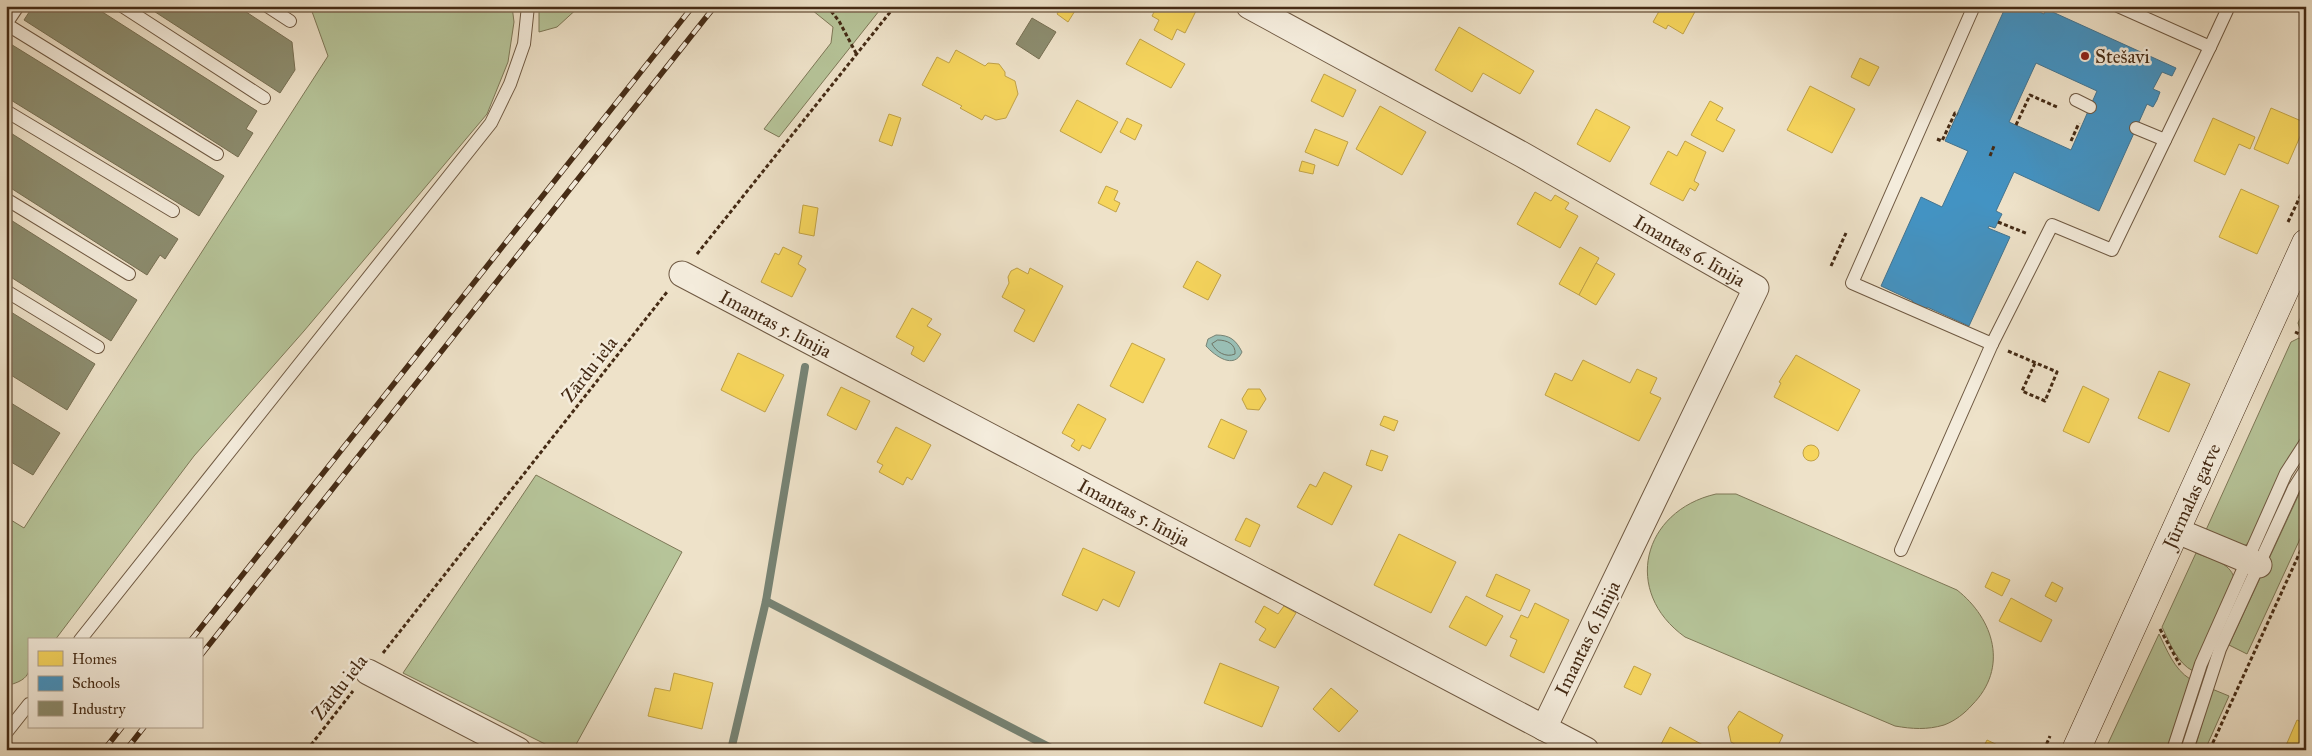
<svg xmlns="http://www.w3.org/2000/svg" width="2312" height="756" font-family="'IM FELL Great Primer',serif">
<rect width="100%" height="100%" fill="#eee2c9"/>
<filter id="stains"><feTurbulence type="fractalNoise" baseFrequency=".004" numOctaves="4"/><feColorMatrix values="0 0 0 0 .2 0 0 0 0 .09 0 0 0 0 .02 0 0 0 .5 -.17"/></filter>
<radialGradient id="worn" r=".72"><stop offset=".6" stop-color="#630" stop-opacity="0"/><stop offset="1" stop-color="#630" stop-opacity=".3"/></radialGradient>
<!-- green -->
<g fill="#b6c499" stroke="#7e7857">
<path d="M310 6H512L514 22 508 62 487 114 304 331 194 456 55 640H29C29 664 37 678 9 685L6 677V517L24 528 328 56Z"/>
<polygon points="539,6 580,6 557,27 539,32"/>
<polygon points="807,6 883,6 779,137 764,129 831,43 833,27"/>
<polygon points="2306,306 2306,334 2301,332 2298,323"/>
<polygon points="2299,338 2306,341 2306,433 2282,470 2251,539 2246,545 2239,546 2206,530 2291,342"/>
<polygon points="536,475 682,552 573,750 557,750 403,673"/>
<polygon points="2306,479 2306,526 2247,654 2229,645"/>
<path d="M1716 494H1736L1957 590C1994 619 2009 668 1972 705 1965 713 1955 721 1944 725 1927 730 1912 729 1895 726L1685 637C1622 592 1642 511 1716 494Z"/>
<path d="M2196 553C2210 559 2230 562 2234 578L2193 671C2177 663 2170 643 2162 627Z"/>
<path d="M2159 634C2167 650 2174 669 2190 679L2167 750H2105Z"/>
<polygon points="2212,689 2229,696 2205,750 2195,748"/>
</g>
<!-- water -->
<path fill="#99beb4" stroke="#778374" d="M1216 335C1230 335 1236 340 1242 352 1234 370 1215 356 1206 346L1208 339Z"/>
<!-- homes -->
<g fill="#f6d55c" stroke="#c1a247">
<polygon points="1062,6 1078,6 1068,22 1057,14"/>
<polygon points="1157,6 1186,6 1196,11 1185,33 1177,29 1172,40 1154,30 1159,20 1152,16"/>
<polygon points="1472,6 1488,6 1486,9 1482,7 1481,11"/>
<polygon points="1662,6 1698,6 1683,34 1668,25 1666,29 1653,22"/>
<polygon points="1459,27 1534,71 1520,94 1483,73 1472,92 1435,70"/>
<polygon points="1140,39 1185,64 1171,88 1126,64"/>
<polygon points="956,50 985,66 988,63 999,64 1005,72 1005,76 1015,81 1018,94 1006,118 996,120 985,115 982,120 960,108 962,106 922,85 937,57 949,63"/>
<polygon points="1860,58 1879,67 1869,86 1851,77"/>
<polygon points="1324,74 1356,90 1343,117 1311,101"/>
<polygon points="1810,86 1855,109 1832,153 1787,130"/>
<polygon points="1077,100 1118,122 1101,153 1060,131"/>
<polygon points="1710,101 1723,108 1716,120 1735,130 1723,152 1691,135"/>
<polygon points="1380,106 1426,132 1402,175 1356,149"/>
<polygon points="2271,108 2306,123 2288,164 2254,149"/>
<polygon points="1596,109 1630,127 1610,162 1577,144"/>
<polygon points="889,114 901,118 892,146 879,141"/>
<polygon points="1127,118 1142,125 1135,140 1120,132"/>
<polygon points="2213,118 2255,137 2250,149 2239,144 2225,175 2194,161"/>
<polygon points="1315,129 1348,142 1338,166 1305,152"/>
<polygon points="1685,141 1706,152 1694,181 1699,184 1695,191 1690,188 1683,201 1650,184 1668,151 1677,156"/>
<polygon points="1302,161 1315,165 1313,174 1299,171"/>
<polygon points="1106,186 1118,191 1114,200 1120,203 1116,212 1098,203"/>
<polygon points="2241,189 2279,206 2257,254 2219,237"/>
<polygon points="1535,192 1551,201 1555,195 1569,203 1565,209 1578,216 1560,248 1517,224"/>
<polygon points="803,205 818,208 814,236 799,233"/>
<polygon points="783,247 802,256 798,264 806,269 792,297 761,282 775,253 779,255"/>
<polygon points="1580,247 1599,258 1579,295 1559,284"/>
<polygon points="1197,261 1221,275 1208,300 1183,287"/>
<polygon points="1596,263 1615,274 1596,305 1579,295"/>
<polygon points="1017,268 1028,274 1030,268 1063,286 1034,342 1014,331 1025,310 1002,297 1009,283 1008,277 1011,271"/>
<polygon points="912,308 932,319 927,326 941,334 924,362 911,354 914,347 896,337"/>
<polygon points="1132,343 1165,359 1143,403 1110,386"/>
<polygon points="738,353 784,375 765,412 721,390"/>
<polygon points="1796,355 1860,390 1838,431 1774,397 1781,383 1779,382"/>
<polygon points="1583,360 1630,383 1637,369 1657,378 1650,393 1661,398 1639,441 1545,395 1555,373 1572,381"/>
<polygon points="2159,371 2190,384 2169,432 2138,418"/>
<polygon points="2083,386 2109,399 2089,443 2063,431"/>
<polygon points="841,387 870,401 856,430 827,415"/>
<polygon points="1248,389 1260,389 1266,399 1259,410 1247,409 1242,399"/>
<polygon points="1078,404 1106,419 1090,449 1082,445 1079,451 1071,446 1075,440 1062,433"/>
<polygon points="1384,416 1398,421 1394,431 1380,425"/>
<polygon points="1221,419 1247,431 1234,459 1208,447"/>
<polygon points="896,427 931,445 912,480 907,477 903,485 879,472 883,465 877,462"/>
<circle cx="1811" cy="453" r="8"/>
<polygon points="1371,450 1388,456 1382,471 1366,465"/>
<polygon points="1324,472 1352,486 1332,525 1297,507 1310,484 1316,487"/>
<polygon points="1246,518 1260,525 1250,547 1235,540"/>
<polygon points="1399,534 1456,562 1431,613 1374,585"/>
<polygon points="1083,548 1135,572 1119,607 1103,599 1097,611 1062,595"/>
<polygon points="1992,572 2010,580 2002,596 1985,587"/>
<polygon points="1496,574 1530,590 1520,611 1486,596"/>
<polygon points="2052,582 2063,588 2056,602 2045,596"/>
<polygon points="1466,596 1503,616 1486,646 1449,627"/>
<polygon points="2011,598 2052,620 2041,642 1999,621"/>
<polygon points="1535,603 1569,620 1544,673 1510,656 1517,640 1510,637 1521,615 1528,618"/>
<polygon points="1264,606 1278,614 1284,606 1296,613 1275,648 1259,640 1266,629 1255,622"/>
<polygon points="1220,663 1279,687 1262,727 1204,703"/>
<polygon points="1634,666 1651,674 1641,695 1624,687"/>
<polygon points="674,673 713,683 702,729 648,716 655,688 670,691"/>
<polygon points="1331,688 1358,711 1339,732 1313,709"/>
<polygon points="1739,711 1783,735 1776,750 1745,750 1731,742 1728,727"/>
<polygon points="2297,720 2306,724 2306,750 2284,750"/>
<polygon points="1670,727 1712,750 1658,750"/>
<polygon points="1987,740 2008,750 1982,750"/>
</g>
<!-- schools -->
<path fill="#4393c3" stroke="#44748f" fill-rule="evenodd" d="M2006 6H2027L2044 14 2046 9 2176 68 2172 76 2162 72 2153 89 2160 92 2157 100 2153 107 2147 104 2099 211 2014 172 1996 211 2002 214 1995 228 1989 226 1988 228 2010 237 1969 326 1927 307 1924 313 1910 307 1913 301 1881 286 1921 197 1942 207 1968 151 1945 141ZM2036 63 2097 91 2071 150 2009 122Z"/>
<!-- industry -->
<g fill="#8c8c6e" stroke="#776f53">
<polygon points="33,6 93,6 257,111 246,129 253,133 238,157 24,20"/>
<polygon points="146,6 237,6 292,42 295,70 280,93"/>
<polygon points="290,6 300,6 297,11"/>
<polygon points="1032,18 1056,32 1039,59 1016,44"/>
<polygon points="9,43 224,176 199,216 6,97 6,47"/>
<polygon points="6,130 178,239 165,259 160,255 147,275 6,185"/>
<polygon points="6,217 137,300 111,341 6,274"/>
<polygon points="6,309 95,364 67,410 6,372"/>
<polygon points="6,400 60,433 33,475 6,459"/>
</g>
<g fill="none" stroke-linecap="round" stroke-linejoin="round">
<!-- shore -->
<path stroke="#6f7464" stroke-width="1" d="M1218 340C1227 340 1236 344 1235 354 1226 358 1216 352 1212 344Z"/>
<!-- stream -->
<g stroke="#778374" stroke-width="8">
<polyline points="766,601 1055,750"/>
<polyline points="731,750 766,601 805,367"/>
</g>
<defs>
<g id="lane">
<polyline points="122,6 264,98"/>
<polyline points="267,6 290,21"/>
<polyline points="1974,6 1852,283 1992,344 2052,225 2112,250 2210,47"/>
<polyline points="2118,6 2210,47 2229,6"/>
<polyline points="6,24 217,154"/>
<polyline points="6,24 18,6"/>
<polyline points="2076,100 2090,107"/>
<polyline points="6,111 173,211"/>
<polyline points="2136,128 2165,140"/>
<polyline points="6,199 129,274"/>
<polyline points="6,291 98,347"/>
<polyline points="1901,550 1992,344"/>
<polyline points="80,640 491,123 510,84 524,44 528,6"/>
<polyline points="6,733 29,704"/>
<polyline points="2173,750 2201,664 2286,473 2306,442"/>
<polyline points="2187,750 2220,649 2294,488 2306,469"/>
</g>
<g id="street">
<path id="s1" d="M1249 6 1523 155 1756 288 1544 728"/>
<path id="s2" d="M682 274 1586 750"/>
<polyline points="2175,530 2259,565"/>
<polyline points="368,672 518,750"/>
</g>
<g id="secondary">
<path id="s3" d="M2076 750 2306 243"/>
</g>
</defs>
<!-- lane casing -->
<use href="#lane" stroke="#6f5942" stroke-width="14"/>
<!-- street casing -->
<use href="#street" stroke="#6f5942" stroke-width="27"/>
<!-- secondary casing -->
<use href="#secondary" stroke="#452b15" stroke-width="29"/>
<!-- path -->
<g stroke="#452b15" stroke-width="3" stroke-dasharray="4 2.5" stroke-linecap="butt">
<polyline points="827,6 839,21 857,55"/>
<polyline points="2051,11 2054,6"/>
<polyline points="2016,125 2030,95 2057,107"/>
<polyline points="1937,139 1942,141 1955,113 1958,114"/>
<polyline points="2071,141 2079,123"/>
<polyline points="1990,156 1994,146"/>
<polyline points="1998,222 2028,234"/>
<polyline points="2288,222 2306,184"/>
<polyline points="697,254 895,6"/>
<polyline points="1831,266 1846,233"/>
<polyline points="2295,332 2306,337"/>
<polyline points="2008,351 2057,372 2045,401 2022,391 2035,363"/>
<polyline points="2160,629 2180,665"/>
<polyline points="383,653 667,292"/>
<polyline points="2210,749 2306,539"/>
<polyline points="307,750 353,691"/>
<polyline points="2044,750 2050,736"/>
</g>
<!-- lane -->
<use href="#lane" stroke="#f4ecdc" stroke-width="12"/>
<!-- street -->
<use href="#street" stroke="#f4ecdc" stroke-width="25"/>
<!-- secondary -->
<use href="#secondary" stroke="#f4ecdc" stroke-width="28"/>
<defs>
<g id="rail">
<polyline points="191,640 693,6"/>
<polyline points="201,655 715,6"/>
<polyline points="104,750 122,727"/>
<polyline points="126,750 144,727"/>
</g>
</defs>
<!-- rail casing -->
<use href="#rail" stroke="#452b15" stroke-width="5.5"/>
<!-- rail -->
<use href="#rail" stroke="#f4ecdc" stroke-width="4" stroke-dasharray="11" stroke-linecap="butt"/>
</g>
<!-- markers -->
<circle fill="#8f2418" stroke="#f4ecdc" stroke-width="2" cx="2085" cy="56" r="5"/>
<g text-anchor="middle" stroke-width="5" stroke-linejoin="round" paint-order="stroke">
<!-- poi labels -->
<g font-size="19" fill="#452b15" stroke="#f4ecdc" text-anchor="start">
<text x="2095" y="63">Stešavi</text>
</g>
<!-- street labels -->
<g font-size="19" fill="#452b15" stroke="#f4ecdc">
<text dy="7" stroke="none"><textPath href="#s1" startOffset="504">Imantas 6. līnija</textPath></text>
<text dy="7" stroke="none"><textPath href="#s2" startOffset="106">Imantas 5. līnija</textPath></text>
<text transform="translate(589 369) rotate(-52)" y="7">Zārdu iela</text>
<text dy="7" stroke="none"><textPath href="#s3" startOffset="279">Jūrmalas gatve</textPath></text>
<text dy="7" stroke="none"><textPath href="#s2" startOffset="511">Imantas 5. līnija</textPath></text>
<text transform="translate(1587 638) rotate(-64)" y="7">Imantas 6. līnija</text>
<text transform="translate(339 687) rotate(-52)" y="7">Zārdu iela</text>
</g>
</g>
<!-- margin -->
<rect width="2312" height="756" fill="none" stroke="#eee2c9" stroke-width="25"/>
<rect x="8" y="8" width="2297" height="741" fill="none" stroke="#452b15" stroke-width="2.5"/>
<rect x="12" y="12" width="2287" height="731" fill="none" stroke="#452b15"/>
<!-- legend -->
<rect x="28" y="638" width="175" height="90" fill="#f4ecdc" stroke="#ae9f8c"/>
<rect x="38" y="651" width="25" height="15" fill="#f6d55c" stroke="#ae9f8c"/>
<text x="72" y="664" font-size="15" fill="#452b15">Homes</text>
<rect x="38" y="676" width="25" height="15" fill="#4393c3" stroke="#ae9f8c"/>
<text x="72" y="688" font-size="15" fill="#452b15">Schools</text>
<rect x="38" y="701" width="25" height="15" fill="#8c8c6e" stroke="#ae9f8c"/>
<text x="72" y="714" font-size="15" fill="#452b15">Industry</text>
<rect width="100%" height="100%" filter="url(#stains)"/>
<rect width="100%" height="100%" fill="url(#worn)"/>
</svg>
